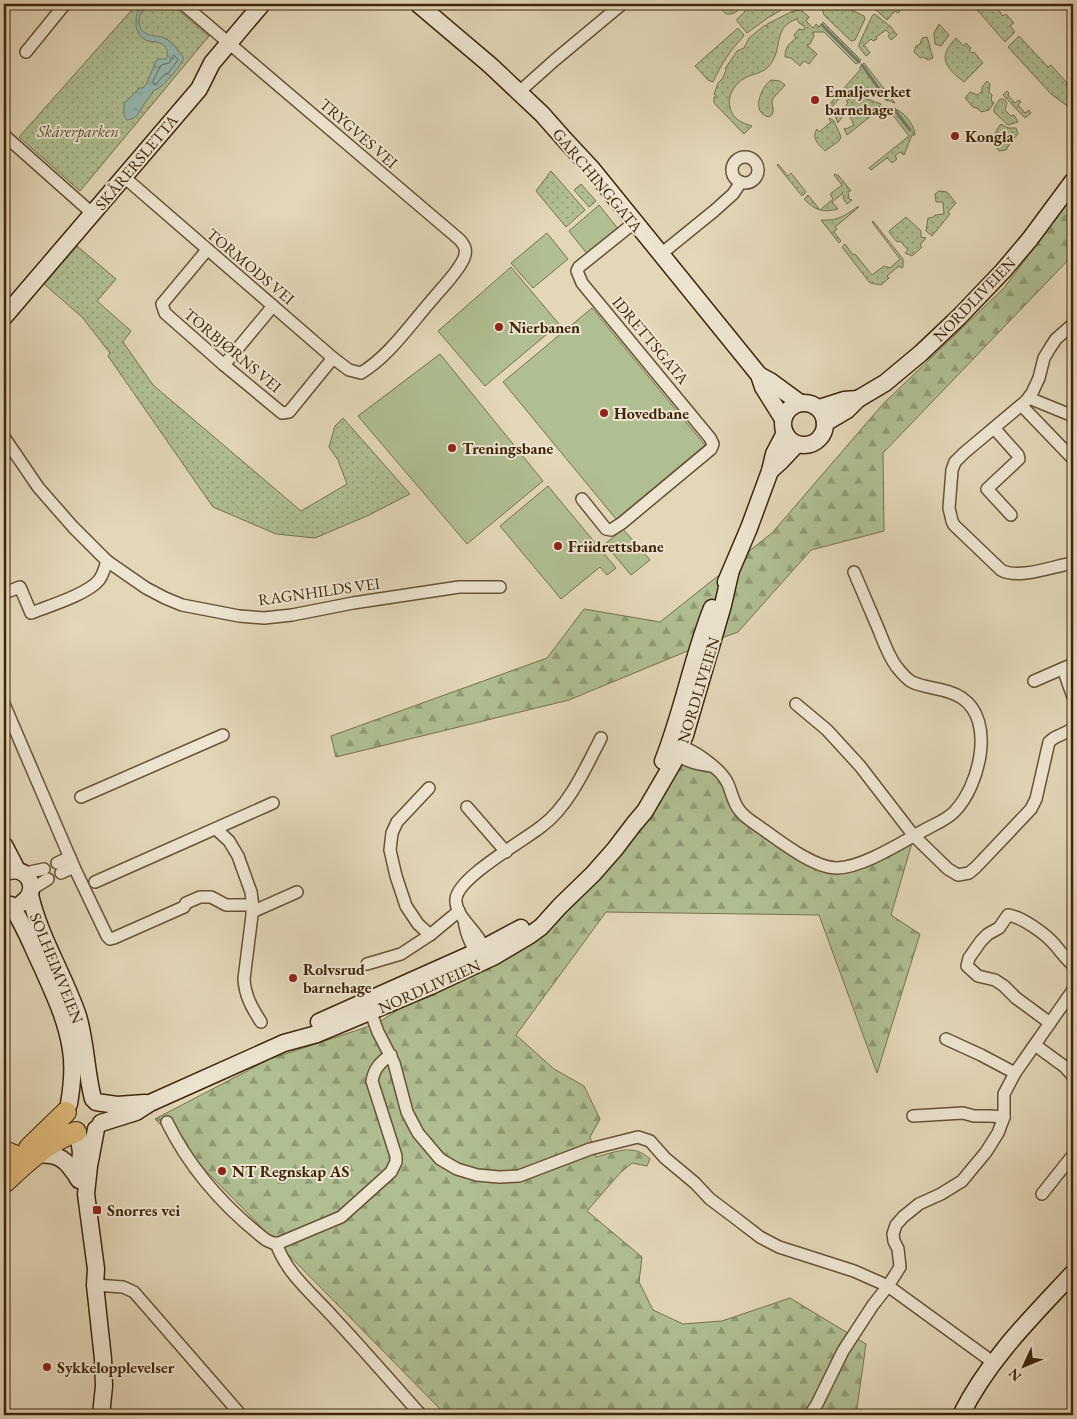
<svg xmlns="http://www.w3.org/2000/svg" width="1077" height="1419" font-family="'EB Garamond',serif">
<defs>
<pattern id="grass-dots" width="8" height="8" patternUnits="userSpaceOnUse" patternTransform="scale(1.25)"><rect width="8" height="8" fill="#afbf92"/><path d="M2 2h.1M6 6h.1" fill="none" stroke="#909b75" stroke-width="1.8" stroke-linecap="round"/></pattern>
<pattern id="forest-firs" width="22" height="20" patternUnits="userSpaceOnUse" patternTransform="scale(1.25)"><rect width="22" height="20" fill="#afbf92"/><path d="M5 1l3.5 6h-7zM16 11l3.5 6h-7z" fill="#909b75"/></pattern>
<pattern id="water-ripples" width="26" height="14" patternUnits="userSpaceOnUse" patternTransform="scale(1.25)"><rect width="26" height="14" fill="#95b9b2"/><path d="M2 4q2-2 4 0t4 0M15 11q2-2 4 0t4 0" fill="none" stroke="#7b968f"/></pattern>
</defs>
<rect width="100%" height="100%" fill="#e3d7b8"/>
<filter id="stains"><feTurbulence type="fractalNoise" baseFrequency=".004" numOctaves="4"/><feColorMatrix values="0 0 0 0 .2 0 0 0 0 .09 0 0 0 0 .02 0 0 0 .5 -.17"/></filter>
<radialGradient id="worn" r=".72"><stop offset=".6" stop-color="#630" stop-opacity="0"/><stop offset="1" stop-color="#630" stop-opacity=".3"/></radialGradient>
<!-- grass -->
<g fill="url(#grass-dots)" stroke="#77724d">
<polygon points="137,4 171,4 209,36 80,191 19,137"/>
<path d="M721 4H739C741 11 733 15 726 14L722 10Z"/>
<path d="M745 4H758L760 6 762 4H799L785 8 769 17 747 33 737 21V19C742 14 748 12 745 4Z"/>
<polygon points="823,4 839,4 864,16 865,19 855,40 851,41 824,15 822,9"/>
<polygon points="878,4 893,4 900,11 898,13 895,11 887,20 876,10 876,7"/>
<polygon points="972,4 994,4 1003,16 1006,14 1014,23 1010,26 1015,32 1005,42"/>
<path d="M795 10H801L809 17 806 21 813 28 816 24 819 27 823 22 861 60 856 64 824 32H814L813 33 814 36 810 44 807 45 817 54 809 64 804 61 800 66 791 58 785 57C785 47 789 44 796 38L794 35 799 29 804 30 805 28 804 26 799 23 797 19C774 27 782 44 773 60 766 74 756 72 745 78 735 83 727 96 730 107 732 119 742 123 752 126L744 134 714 103V97H716V95L714 94 718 83 723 78 726 70 725 69 737 51 744 48 749 38 765 25 766 26H768L767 24 793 11V12H795Z"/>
<polygon points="874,14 876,15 891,27 897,35 891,40 888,36 890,34 886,30 876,37 877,39 873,41 871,39 863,46 865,46 870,53 866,56 859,47 859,44 872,16"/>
<polygon points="939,24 949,35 941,46 935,44 934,33"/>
<path d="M738 28 744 35 743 37C730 50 721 65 713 82L708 80 695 66Z"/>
<polygon points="1019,36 1048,67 1051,65 1067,83 1066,85 1069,88 1073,85 1073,110 1051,94 1008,47"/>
<path d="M927 37C930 44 930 50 933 58L928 60 923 57 920 58 914 52 916 46 920 44 922 38Z"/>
<path d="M956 38 964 46 966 43 971 48 969 50 972 53 974 52 983 63 964 82C945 67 937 57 956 38Z"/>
<path d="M864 63 895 103C883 99 858 84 846 93 839 97 834 105 829 111L827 107 860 70V67Z"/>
<path d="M771 80 780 81 785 85C781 91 774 95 772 101 772 108 776 113 769 117 750 113 761 87 771 80Z"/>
<polygon points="987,81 990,84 989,92 992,95 991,100 994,103 989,110 981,112 977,108 973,107 965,98 970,92 978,95 982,91 982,87"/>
<polygon points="1007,91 1009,93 1008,95 1015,103 1019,100 1021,102 1018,105 1025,113 1029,110 1031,113 1025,118 1003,95"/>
<polygon points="854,96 858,96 881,104 876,112 847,135 844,128 846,129 854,125 850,117 843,112 842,117 838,123 834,114 835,113 838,115 848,103 846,101"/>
<polygon points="1000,99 1004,99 1007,103 1005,110 1011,116 1014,115 1018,122 1008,125 994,112 994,108"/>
<path d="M886 106C891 108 898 109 902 113 908 117 915 128 915 135H912L904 155 900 152 895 156 897 159 892 163 887 158 871 170 869 168 909 136Z"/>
<path d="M830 118 834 121 841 137 839 141 825 151C818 144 811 138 817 129L819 132 831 122 829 119Z"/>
<path d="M1001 124 1008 128H1016L1018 134 1011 142 1006 150 999 151 991 140C996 135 996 129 1001 124Z"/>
<polygon points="778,164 788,176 791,173 806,192 802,196 777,165"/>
<polygon points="551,171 585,210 566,227 536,191"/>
<path d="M835 174 839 176 851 191H848L849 199 852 200 847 204 843 198 844 196 842 194 832 202 838 209C822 213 815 210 804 199L808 195 820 210 833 199 830 194 842 185 834 175Z"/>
<polygon points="581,184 596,201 589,207 574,190"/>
<polygon points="939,191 947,192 956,203 948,212 950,214 932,236 926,231 928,218 934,217 935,215 944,214 943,202 936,202 935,194"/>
<path d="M857 207H859L835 227 837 229 834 232 841 241 839 243 821 220C837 221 845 216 857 207Z"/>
<polygon points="906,217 921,231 921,237 926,238 920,245 922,247 912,256 905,253 908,250 900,241 897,242 889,232 890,230"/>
<polygon points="873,221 903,259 903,267 901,268 899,266 887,276 889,278 881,285 870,283 842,247 845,244 853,255 855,254 872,275 884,266 890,268 900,259 872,222"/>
<polygon points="77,246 116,279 97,301 131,331 123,342 153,385 301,511 347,484 338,460 329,447 335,426 343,418 410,494 367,516 315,538 276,534 213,507 108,356 110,353 82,317 44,284"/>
</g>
<!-- forest -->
<g fill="url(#forest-firs)" stroke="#77724d">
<polygon points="1073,196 1073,255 883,453 884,531 811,550 738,632 702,645 569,700 336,757 331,736 547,658 584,609 660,622 772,533 883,404 1004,288"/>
<path d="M675 747 716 770 740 812 826 867 850 865 914 836 891 915 920 934 877 1073 819 915 606 912 516 1035 554 1069 584 1086 600 1119 590 1137 596 1157C616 1152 633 1143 650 1159L647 1166 632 1163 620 1173 587 1211 642 1257 639 1282 653 1310 683 1324 722 1321 790 1298 866 1344 856 1415H803L796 1412 791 1415H446L155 1119 270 1059 376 1024 485 954 533 927 638 818Z"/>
</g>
<!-- garden -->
<g fill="#afbf92" stroke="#77724d">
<polygon points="599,205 619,230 588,255 569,231"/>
<polygon points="547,233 568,259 533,288 511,263"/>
<polygon points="511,267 559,324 485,386 438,331"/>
<polygon points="592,308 705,445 616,519 503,382"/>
<polygon points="440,354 543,481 467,544 358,416"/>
<polygon points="548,486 616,568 607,575 600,567 561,599 500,526"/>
<polygon points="623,529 650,560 631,575 605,544"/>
</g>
<!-- water -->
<path fill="url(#water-ripples)" stroke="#737e6e" d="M144 4H151C145 7 140 12 139 19 138 41 158 32 168 40 175 45 179 52 184 58 179 68 163 88 153 91 150 98 147 100 144 104 139 112 138 119 127 120 123 117 124 109 124 103L132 96 139 88H143L147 83 156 61 158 59H166C169 53 167 45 160 43 156 41 152 42 148 41 140 38 135 30 136 22 136 14 138 9 144 4Z"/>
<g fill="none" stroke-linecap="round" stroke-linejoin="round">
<!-- shore -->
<polygon stroke="#6a6f5d" stroke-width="1" points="174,55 177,58 178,60 169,72 164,75 157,83 154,84 153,81 161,65 169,63"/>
<!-- stream -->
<g stroke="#737e6e" stroke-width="3">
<polyline points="822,25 859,62"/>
<polyline points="862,65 887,100"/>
<polyline points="894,109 910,130"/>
</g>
<defs>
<g id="street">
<polyline points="26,52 65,4"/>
<polyline points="519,92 556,59 622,4"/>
<polyline points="4,135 93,214"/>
<circle cx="745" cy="170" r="13"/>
<path d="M124 177 333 358 349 370 361 373C388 357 410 325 431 301 440 290 459 271 464 258 467 250 465 246 460 240L183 4"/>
<polyline points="207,250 162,304 165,313 224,365 282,413 289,412 333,358"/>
<polyline points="661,254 714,211 733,194 741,182"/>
<path d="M1073 324 1056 339 1050 348 1044 358 1039 378 1032 393 1026 401 964 453 955 462 952 470 949 508 952 521 954 525 1001 570C1018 580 1054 566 1073 563"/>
<polyline points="224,365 273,306"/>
<polyline points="1029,398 1073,416"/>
<polyline points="1022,406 1073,459"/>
<polyline points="994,428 1018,455 1019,459 987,489 1011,515"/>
<polyline points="4,437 38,487 73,527 107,561 146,588 165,598 182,605 239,616 264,618 292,615 353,603 459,587 500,587"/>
<polyline points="582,499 606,529 611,530 622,523 711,449 713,444 710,438 582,283 577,271 579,267 635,222"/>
<path d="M4 593 20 587 31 613C49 606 88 594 99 580 103 575 105 567 107 561"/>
<polyline points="1063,669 1073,697"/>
<polyline points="1034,681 1073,664"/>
<polyline points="4,704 74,867 107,936 110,939 114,938 184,907 186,903 200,897 211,897 226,905 253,905"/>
<polyline points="796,704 827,730 860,766 914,836 948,869 958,875 969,873 976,867 1031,809 1036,799 1049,742 1054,738 1073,729"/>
<path d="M674 746C690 745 722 770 728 784 732 793 733 803 740 811 746 819 756 824 764 830 781 842 814 868 837 868 865 867 905 840 930 827 938 823 949 818 955 811 979 786 996 721 962 698 948 688 927 689 912 682 906 679 900 671 896 666 888 655 883 640 878 628 870 609 862 591 854 572"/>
<path d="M672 750C682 761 697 764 711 766"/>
<polyline points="429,788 397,822 392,833 390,850 396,876 406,906 418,924 430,935"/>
<polyline points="81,797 223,735"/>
<polyline points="467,807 506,852"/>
<path d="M216 829 229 841 238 856 251 892 253 907 244 979C245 996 252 1008 261 1022"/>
<polyline points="57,863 70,857"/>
<polyline points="25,873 44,869"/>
<polyline points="61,873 74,867"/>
<polyline points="95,882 273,803"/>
<polyline points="32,889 48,879"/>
<polyline points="252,912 297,892"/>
<path d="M464 920C466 933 470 946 480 956"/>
<path d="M485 955C484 933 454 919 456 899 458 877 525 840 542 826 569 806 586 767 601 738"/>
<polyline points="367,964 401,954 430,935 459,911"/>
<polyline points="368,1005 378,1032 394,1063 407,1112 418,1133 440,1159 457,1169 477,1175 499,1177 519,1176 590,1149 638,1137 650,1141 665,1158 695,1183 710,1199 734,1217 760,1237 779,1247 854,1271 888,1286 994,1363"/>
<path d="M1050 1023 1016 998 1004 986 995 980 978 976 967 966 969 958 981 941 988 934 999 928 1008 915C1022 917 1046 934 1055 945 1061 952 1066 959 1073 965"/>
<polyline points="946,1039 981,1055 1015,1073"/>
<polyline points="1035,1045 1065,1067 1073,1076"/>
<polyline points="913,1116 963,1113 974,1116 990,1116 1004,1117"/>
<path d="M167 1122C190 1169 225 1208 266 1240L275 1244 279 1243 341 1217 391 1172 396 1162V1156L372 1081C374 1069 380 1062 391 1055"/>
<polyline points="1042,1194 1073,1155"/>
<path d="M276 1243C287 1275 313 1294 334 1318 364 1350 392 1383 421 1415"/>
<polyline points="95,1285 123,1287 134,1292 241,1415"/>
<polyline points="810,1415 817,1404 843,1351 873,1305 888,1286 900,1267 898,1249 894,1241 893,1234 896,1225 903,1217 919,1204 941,1194 962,1181 986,1152 998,1133 1004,1117 1004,1094 1015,1073 1073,990"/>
</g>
<g id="secondary">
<polyline points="418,4 490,65 542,114 565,140 592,169 759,375 763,387 783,419"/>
<polyline points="4,317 199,89 212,63 262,4"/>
<polyline points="759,375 770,381 800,403"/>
<circle cx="804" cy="424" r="21"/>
<polyline points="819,408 844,400 858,399"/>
<polyline points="825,423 847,410 858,399 885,383 921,353 959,317 1003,271 1030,239 1073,181"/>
<polyline points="770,471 781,461 797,444"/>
<polyline points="726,582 749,528 770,471 774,454 785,433"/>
<path d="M663 761C683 711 692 658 712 608"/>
<polyline points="4,845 17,870"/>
<path d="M4 873C26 862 42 889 22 903"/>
<path d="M30 895C40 938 64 975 78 1016 86 1043 86 1072 93 1099"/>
<path d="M11 905C24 925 32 946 42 967 54 994 67 1021 71 1050 74 1068 72 1086 69 1104"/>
<polyline points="319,1022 476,952 521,928"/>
<polyline points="96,1102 117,1105 145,1103"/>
<polyline points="101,1123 136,1112 150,1103 284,1043 317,1034 431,986 493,957 530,935 541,927 560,906 593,874 615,849 634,824 645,811 673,763 685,735 723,605 730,574"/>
<polyline points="96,1129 89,1166 86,1194 96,1269 95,1285 103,1359 104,1386 101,1415"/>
<polyline points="78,1133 81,1152 79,1173"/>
<path d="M35 1155C59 1152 67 1160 79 1180"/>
<path d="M961 1415C988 1360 1032 1317 1073 1273"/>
</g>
<g id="highway">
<polyline points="29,1148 66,1112"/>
<polyline points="4,1151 19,1157"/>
<path d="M4 1183C26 1163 47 1142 76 1132"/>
</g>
</defs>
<!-- street casing -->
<use href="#street" stroke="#685234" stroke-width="14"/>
<!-- secondary casing -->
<use href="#secondary" stroke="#3f2508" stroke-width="19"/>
<!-- highway casing -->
<use href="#highway" stroke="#3f2508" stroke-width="22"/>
<!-- street -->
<use href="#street" stroke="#ede5d1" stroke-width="11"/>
<!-- secondary -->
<use href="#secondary" stroke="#ede5d1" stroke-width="16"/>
<!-- highway -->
<use href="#highway" stroke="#e2bc7c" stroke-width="20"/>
</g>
<!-- markers -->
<g fill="#8f2418" stroke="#ede5d1" stroke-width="2">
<circle cx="815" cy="100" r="5"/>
<circle cx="955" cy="136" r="5"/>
<circle cx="499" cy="327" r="5"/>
<circle cx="604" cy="413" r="5"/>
<circle cx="452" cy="448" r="5"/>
<circle cx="558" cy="546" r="5"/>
<circle cx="293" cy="978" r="5"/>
<circle cx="222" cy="1171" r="5"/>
<rect x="92" y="1205" width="10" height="10" rx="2.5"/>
<circle cx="47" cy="1367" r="5"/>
</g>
<g text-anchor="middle" stroke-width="4" stroke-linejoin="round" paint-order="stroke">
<!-- poi labels -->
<g font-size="16" font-weight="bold" fill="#3f2508" stroke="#ede5d1" text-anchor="start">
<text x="825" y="97">Emaljeverket<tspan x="825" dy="18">barnehage</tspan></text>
<text x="965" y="142">Kongla</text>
<text x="509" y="333">Nierbanen</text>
<text x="614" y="419">Hovedbane</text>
<text x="462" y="454">Treningsbane</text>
<text x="568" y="552">Friidrettsbane</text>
<text x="303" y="975">Rolvsrud<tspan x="303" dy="18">barnehage</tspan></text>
<text x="232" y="1177">NT Regnskap AS</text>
<text x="107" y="1216">Snorres vei</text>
<text x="57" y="1373">Sykkelopplevelser</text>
</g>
<!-- park labels -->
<g font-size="16" font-style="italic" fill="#5b4c2a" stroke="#ede5d1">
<text x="78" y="137">Skårerparken</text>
</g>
<!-- street labels -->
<g font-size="16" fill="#3f2508" stroke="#ede5d1">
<text transform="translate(359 133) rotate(41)" y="6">TRYGVES VEI</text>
<text transform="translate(136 162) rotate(-50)" y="6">SKÅRERSLETTA</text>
<text transform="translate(598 180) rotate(50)" y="6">GARCHINGGATA</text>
<text transform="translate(251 266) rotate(40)" y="6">TORMODS VEI</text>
<text transform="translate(974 299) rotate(-46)" y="6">NORDLIVEIEN</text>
<text transform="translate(651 340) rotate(50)" y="6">IDRETTSGATA</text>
<text transform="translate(233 350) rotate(40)" y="6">TORBJØRNS VEI</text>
<text transform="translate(319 591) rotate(-8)" y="6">RAGNHILDS VEI</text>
<text transform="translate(698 690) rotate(-73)" y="6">NORDLIVEIEN</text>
<text transform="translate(57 968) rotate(68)" y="6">SOLHEIMVEIEN</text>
<text transform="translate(429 986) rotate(-24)" y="6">NORDLIVEIEN</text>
</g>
</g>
<!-- margin -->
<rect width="1077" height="1419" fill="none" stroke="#e3d7b8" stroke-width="20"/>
<rect x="5" y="5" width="1067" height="1409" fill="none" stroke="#3f2508" stroke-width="2.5"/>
<rect x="10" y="10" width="1057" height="1399" fill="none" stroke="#3f2508"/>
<!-- north arrow -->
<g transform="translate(1024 1366) rotate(226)" stroke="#ede5d1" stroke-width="4" paint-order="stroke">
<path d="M0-4L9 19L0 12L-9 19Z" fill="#3f2508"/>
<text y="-8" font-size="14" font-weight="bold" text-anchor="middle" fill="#3f2508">N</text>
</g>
<rect width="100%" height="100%" filter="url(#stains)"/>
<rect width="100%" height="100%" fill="url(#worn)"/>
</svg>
